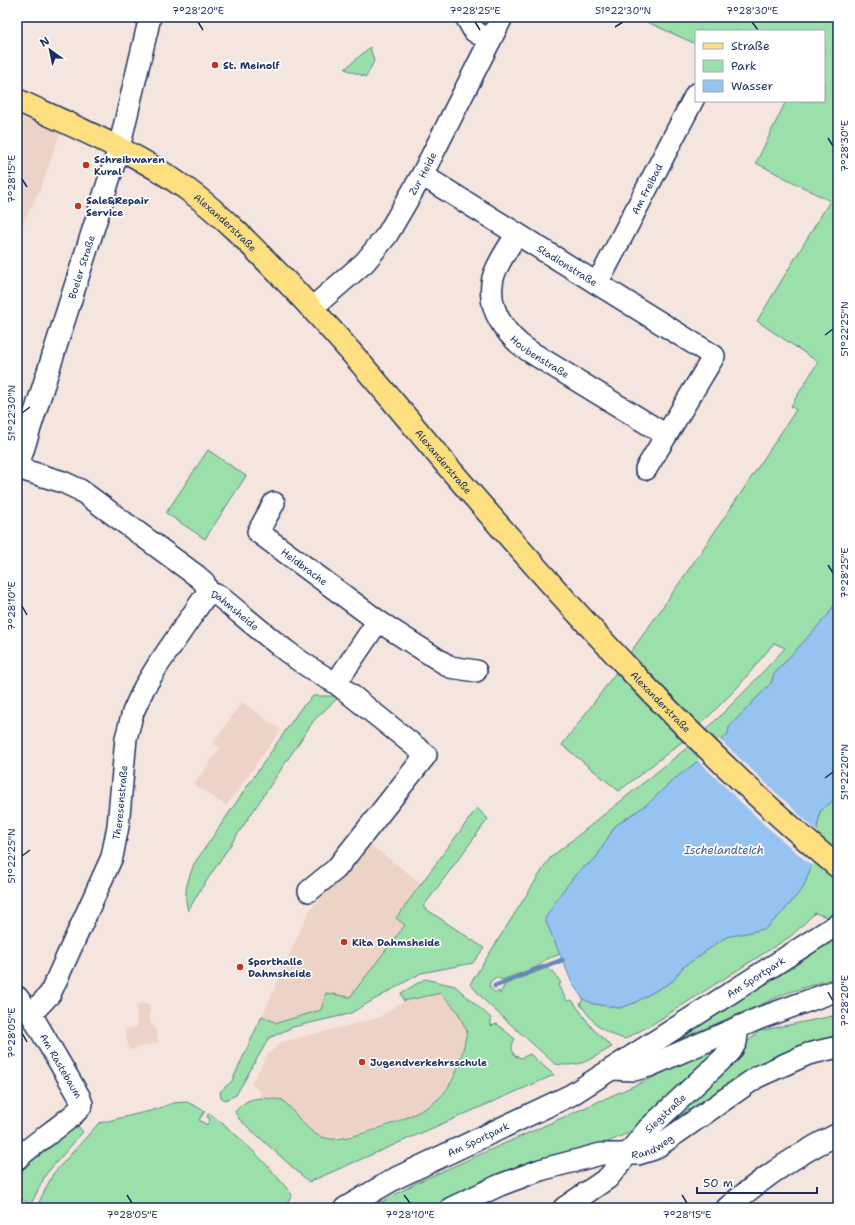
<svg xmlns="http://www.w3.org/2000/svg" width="855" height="1225" font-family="'Shantell Sans',sans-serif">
<rect width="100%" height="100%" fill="#f4e5de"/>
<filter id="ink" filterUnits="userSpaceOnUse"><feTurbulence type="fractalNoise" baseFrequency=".025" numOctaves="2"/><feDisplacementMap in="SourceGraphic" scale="8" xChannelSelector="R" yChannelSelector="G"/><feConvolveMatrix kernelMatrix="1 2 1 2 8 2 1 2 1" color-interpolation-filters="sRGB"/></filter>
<g filter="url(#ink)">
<!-- built -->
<g fill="#edd3c7">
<polygon points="17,100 64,122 40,190 17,235"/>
<polygon points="242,702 281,730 226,806 194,784 220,748 213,743"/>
<polygon points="367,842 421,883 396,917 405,924 350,997 326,993 321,1010 277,1023 262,1016 308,913"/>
<polygon points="441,993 457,1011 467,1031 463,1050 449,1085 437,1100 410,1117 355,1134 314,1140 257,1100 261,1092 251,1084 268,1054 282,1042 378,1018 404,1001"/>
<polygon points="136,1004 150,1004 150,1021 156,1030 159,1042 129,1050 125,1029 137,1027"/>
</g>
<!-- green -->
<g fill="#9bdfab" stroke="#5b8784">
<path d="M636 17H838V599L828 615 774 674 771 683 729 727 728 734 697 762 673 780 649 803 615 826 596 858 577 873 545 919 560 954 547 959 537 967 502 980 496 977 491 981 489 986 495 993 499 991 500 994 505 984 547 967 551 972 553 971 561 983 558 985 567 1001 572 1000 592 1028 612 1047C589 1059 583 1068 555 1064L487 1003 470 984 550 858 693 743 746 690 785 648 774 643 737 688 687 738 619 791 562 745C645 636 721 524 796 410L791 406 818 362 757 321 830 201 756 163 786 101H824V31H696V44Z"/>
<polygon points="370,47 374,61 366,77 345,69"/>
<polygon points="208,450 246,476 205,539 166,513"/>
<path d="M313 696H340L314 720 199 892 188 911C183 892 187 883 194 864L301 708Z"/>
<path d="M838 797V919L836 920 815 913 791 936 651 1025 625 1039C599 1031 596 1025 580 1004L583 999 594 1004 619 1008 634 1003 673 981 682 968 726 937 765 929 782 913 803 888 811 867 820 811Z"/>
<polygon points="477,808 488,819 423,907 484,948 473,963 421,973 349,1014 293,1027 269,1038 236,1095 225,1100 221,1097 220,1092 232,1081 262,1016 277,1023 321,1010 326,993 350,997 405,925 396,918"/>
<polygon points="838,935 838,977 787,993 676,1041 674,1039"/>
<path d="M425 979 455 986 491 1018V1026L497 1024 515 1039C511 1046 511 1050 515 1056L521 1058 530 1054 554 1075 309 1182 239 1119 235 1112C249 1094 262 1098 283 1100 292 1109 304 1126 314 1133 318 1136 327 1139 332 1139 355 1139 420 1116 437 1100 456 1084 462 1055 467 1031L457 1011 441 993 404 1001 401 993Z"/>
<polygon points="838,1015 838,1038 660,1134 656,1129 759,1031"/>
<polygon points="721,1047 647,1120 628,1133 597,1147 488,1182 437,1208 371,1208 416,1183"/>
<path d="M187 1102 205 1111 199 1120 207 1125 210 1119 207 1117 209 1113C240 1136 268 1164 292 1195L285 1208H36L53 1174 99 1123 154 1110 173 1103Z"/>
<path d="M78 1126 83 1132 46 1174 31 1204 17 1197C17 1191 15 1183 18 1178 25 1160 62 1137 78 1126Z"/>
</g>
<!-- water -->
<polygon fill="#97c3f0" stroke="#6588b6" points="838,599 838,797 820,811 811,867 803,888 782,913 765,929 726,937 682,968 673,981 634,1003 619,1008 594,1004 583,999 572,983 545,919 561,893 577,873 596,858 615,826 649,803 673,780 697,762 728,734 729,727 771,683 774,674 828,615"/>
<!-- pier -->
<polygon fill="#f4e5de" points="719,739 818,832 813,867 767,827 697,760"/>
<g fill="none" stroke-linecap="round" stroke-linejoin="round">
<!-- stream -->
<polyline stroke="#6588b6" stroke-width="5" points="495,986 562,960"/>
<defs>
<g id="minor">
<polyline points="466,17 474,31 490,41"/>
<path id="s1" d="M422 175 714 356 646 469"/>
<path id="s2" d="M517 234C509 247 497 263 493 278 486 308 505 335 529 351L666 435"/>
<path id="s3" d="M596 283 605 269 696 94"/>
<path id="s4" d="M312 308 365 262 387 235 422 175 502 17"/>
<path id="s5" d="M17 468 63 482 80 490 197 576 204 582 208 592 219 596C256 626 293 661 336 683L426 755 336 869 309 891"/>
<path id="s6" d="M17 469 119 148 150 17"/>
<path id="s7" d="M274 503 258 532 378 621"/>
<polyline points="336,683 378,621 450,667 476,671"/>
<path id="s8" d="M17 997 31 1014 79 1096 82 1104C79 1115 29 1146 17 1159"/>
<path id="s9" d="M31 1014 50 994 112 857 118 826 126 738 133 712 144 688 158 665 208 592"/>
<polyline points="612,1069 634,1070 649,1066 760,1018 838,990"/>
<path id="s10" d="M345 1208 396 1178 571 1095 838 924"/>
<path id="s11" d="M451 1208 500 1185 540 1170 601 1154H638L654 1149 757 1077 808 1054 838 1047"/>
<path id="s12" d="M564 1208 608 1178 648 1129 731 1051 736 1042 738 1027"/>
<path d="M727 1208C761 1179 797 1154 838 1134"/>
</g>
<g id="major">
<path id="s13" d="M17 100C75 127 136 152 188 190 222 215 251 245 280 275 340 336 394 403 449 468 571 609 695 748 838 867"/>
</g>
</defs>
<!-- minor casing -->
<use href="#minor" stroke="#1b2f5e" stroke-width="24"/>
<!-- major casing -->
<use href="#major" stroke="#1b2f5e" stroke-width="25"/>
<!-- minor -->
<use href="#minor" stroke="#fff" stroke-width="21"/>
<!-- major -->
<use href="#major" stroke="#fedf80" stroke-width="22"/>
</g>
</g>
<!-- ticks -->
<path fill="none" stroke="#1b2f5e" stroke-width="1.5" d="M198 22 203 30M475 22 480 30M752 22 758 30M615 27 623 22M828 138 833 146M22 179 27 187M825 335 833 329M22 413 30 407M828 565 833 573M22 606 27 615M825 778 833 772M22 856 30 850M828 992 833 1001M22 1033 27 1042M127 1195 132 1203M404 1195 410 1203M682 1195 687 1203"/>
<!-- markers -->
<g fill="#c8321e" stroke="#fff" stroke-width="1.5">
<circle cx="215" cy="65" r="4"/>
<circle cx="86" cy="165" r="4"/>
<circle cx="78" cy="206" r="4"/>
<circle cx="344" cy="942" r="4"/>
<circle cx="240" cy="967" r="4"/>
<circle cx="362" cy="1062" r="4"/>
</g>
<g text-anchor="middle" stroke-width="3.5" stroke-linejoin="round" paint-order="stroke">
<!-- poi labels -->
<g font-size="10" font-weight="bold" fill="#1b2f5e" stroke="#fff" text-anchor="start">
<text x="223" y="69">St. Meinolf</text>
<text x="94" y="163">Schreibwaren<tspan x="94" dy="12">Kural</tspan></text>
<text x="86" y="204">Sale&amp;Repair<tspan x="86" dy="12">Service</tspan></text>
<text x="352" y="946">Kita Dahmsheide</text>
<text x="248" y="965">Sporthalle<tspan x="248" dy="12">Dahmsheide</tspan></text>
<text x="370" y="1066">Jugendverkehrsschule</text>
</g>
<!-- street labels -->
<g font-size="10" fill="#1b2f5e" stroke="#fff">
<text dy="4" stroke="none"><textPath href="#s4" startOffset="176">Zur Heide</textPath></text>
<text dy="4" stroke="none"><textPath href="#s3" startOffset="107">Am Freibad</textPath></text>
<text dy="4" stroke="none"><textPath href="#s13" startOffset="243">Alexanderstraße</textPath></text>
<text dy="4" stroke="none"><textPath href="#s1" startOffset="171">Stadionstraße</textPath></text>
<text dy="4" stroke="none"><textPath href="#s6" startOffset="212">Boeler Straße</textPath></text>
<text dy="4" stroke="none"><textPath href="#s2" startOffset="149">Houbenstraße</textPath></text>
<text dy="4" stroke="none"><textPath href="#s13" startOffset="567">Alexanderstraße</textPath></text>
<text dy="4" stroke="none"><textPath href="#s7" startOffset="91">Heidbrache</textPath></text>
<text dy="4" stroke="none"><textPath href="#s5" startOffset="265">Dahmsheide</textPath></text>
<text dy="4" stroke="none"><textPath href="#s13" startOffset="891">Alexanderstraße</textPath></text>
<text dy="4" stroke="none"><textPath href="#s9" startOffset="233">Theresenstraße</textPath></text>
<text dy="4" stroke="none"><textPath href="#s10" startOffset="472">Am Sportpark</textPath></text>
<text dy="4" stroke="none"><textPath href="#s8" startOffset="82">Am Rastebaum</textPath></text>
<text dy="4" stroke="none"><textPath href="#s12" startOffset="140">Siegstraße</textPath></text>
<text dy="4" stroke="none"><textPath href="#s10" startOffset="150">Am Sportpark</textPath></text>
<text dy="4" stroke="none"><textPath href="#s11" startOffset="213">Randweg</textPath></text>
</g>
<!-- water labels -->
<g font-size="11" font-style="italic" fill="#405b8a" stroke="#fff">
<text x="724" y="854">Ischelandteich</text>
</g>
</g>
<!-- margin -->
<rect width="855" height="1225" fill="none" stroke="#fff" stroke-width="44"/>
<!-- legend -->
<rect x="695" y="30" width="130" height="72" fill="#ffffff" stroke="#a4acbf"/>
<rect x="703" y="43" width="20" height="6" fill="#fedf80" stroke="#a4acbf"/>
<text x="731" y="50" font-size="12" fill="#1b2f5e">Straße</text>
<rect x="703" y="60" width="20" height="12" fill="#9bdfab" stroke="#a4acbf"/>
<text x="731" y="70" font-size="12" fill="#1b2f5e">Park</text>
<rect x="703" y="80" width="20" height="12" fill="#97c3f0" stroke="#a4acbf"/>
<text x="731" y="90" font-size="12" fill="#1b2f5e">Wasser</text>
<!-- north arrow -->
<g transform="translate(50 50) rotate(327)" stroke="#ffffff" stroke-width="3" paint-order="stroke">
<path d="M0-3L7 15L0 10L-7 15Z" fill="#1b2f5e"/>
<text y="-6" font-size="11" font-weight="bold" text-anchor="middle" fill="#1b2f5e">N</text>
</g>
<!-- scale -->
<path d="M697 1187v6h120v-6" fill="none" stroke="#1b2f5e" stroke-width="2"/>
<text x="703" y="1187" font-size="12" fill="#1b2f5e" stroke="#ffffff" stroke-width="3" paint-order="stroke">50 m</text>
<rect x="22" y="22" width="811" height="1181" fill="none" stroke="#1b2f5e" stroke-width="1.5"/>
<g font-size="10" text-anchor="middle" fill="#1b2f5e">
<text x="198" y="14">7°28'20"E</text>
<text x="475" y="14">7°28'25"E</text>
<text x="623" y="14">51°22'30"N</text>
<text x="752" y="14">7°28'30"E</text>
<text transform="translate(844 146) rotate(-90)" y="4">7°28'30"E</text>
<text transform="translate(11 179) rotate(-90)" y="4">7°28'15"E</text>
<text transform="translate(844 329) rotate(-90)" y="4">51°22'25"N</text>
<text transform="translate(11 413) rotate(-90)" y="4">51°22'30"N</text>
<text transform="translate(844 573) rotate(-90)" y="4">7°28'25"E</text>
<text transform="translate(11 606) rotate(-90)" y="4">7°28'10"E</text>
<text transform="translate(844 772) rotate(-90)" y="4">51°22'20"N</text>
<text transform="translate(11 856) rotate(-90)" y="4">51°22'25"N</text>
<text transform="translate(844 1001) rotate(-90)" y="4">7°28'20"E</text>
<text transform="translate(11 1033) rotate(-90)" y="4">7°28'05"E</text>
<text x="132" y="1218">7°28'05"E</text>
<text x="410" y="1218">7°28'10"E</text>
<text x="687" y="1218">7°28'15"E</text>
</g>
</svg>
